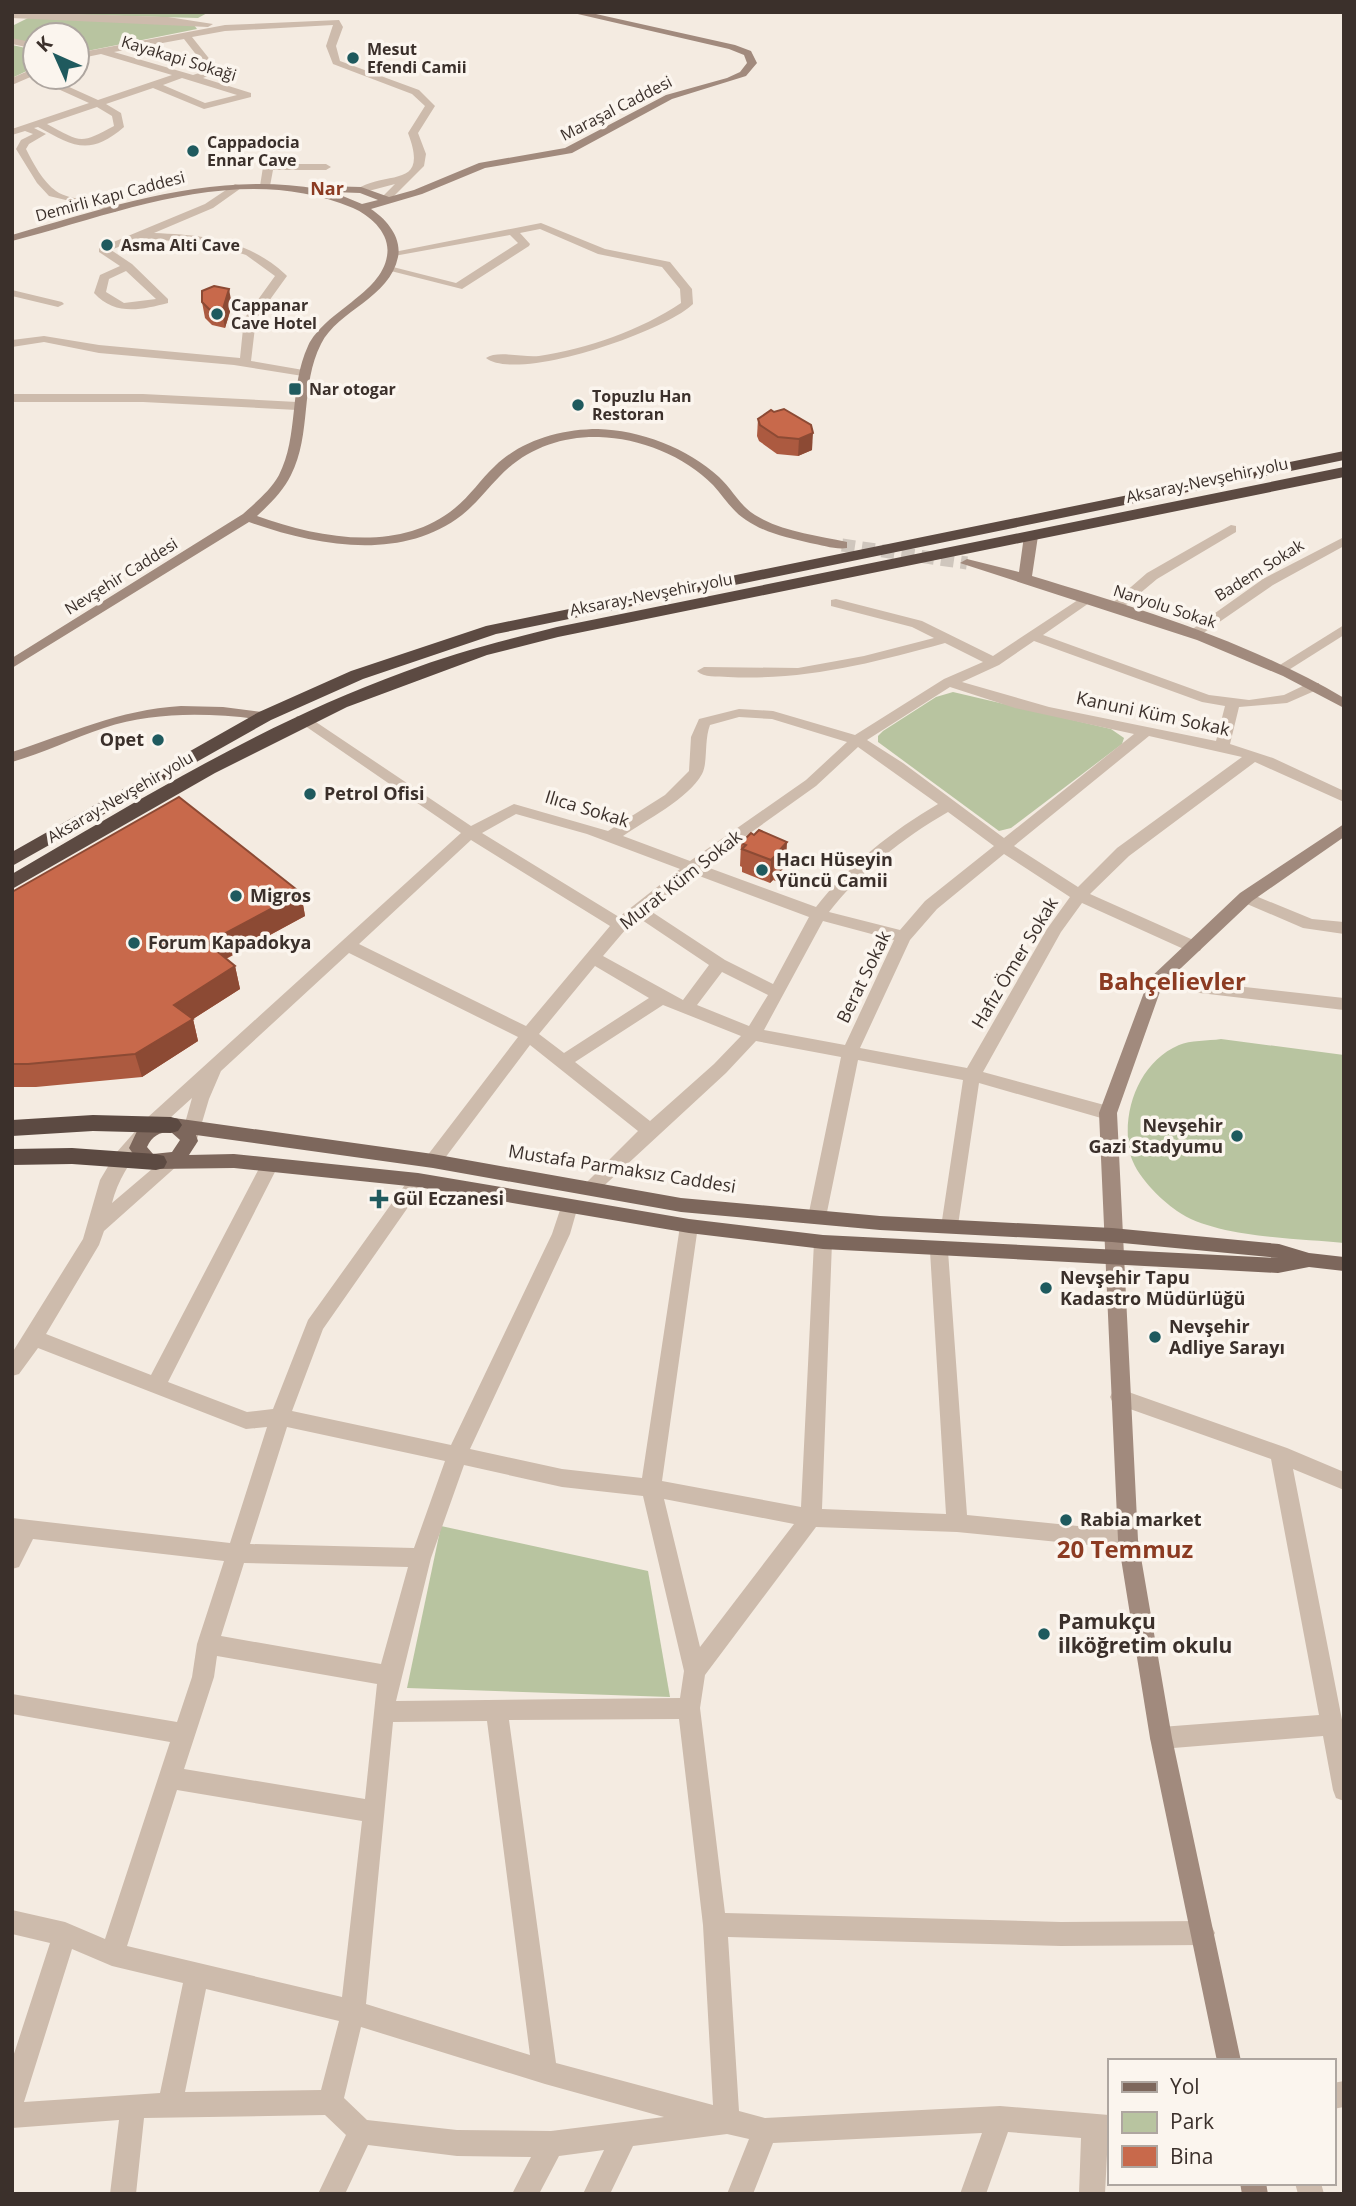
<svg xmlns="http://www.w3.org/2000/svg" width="1356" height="2206" font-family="'Open Sans',sans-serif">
<rect width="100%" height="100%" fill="#f4ebe1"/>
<!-- green -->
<g fill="#b8c4a0">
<polygon points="209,12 198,18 12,13 12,12"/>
<polygon points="30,17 194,25 197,29 77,53 77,35 35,35 35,44 12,39 12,26"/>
<polygon points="12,45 35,50 35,67 12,78"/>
<polygon points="953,692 1111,729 1124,738 1122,744 1011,828 999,831 878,742 878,736 883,731 936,697"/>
<path d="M1221 1039 1344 1055V1243C1297 1238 1215 1238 1177 1211 1160 1199 1135 1175 1130 1153 1121 1112 1139 1062 1179 1045 1190 1040 1208 1041 1221 1039Z"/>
<polygon points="441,1526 648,1571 670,1697 407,1688"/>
</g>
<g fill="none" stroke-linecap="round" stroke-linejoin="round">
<!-- secondary-tunnel -->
<polyline stroke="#cfc6bd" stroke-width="13" stroke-dasharray="13 7" stroke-linecap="butt" points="842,545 967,563"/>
<!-- street -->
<g fill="#cdbbac" fill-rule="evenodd">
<polygon points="12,12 168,17 213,24 208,27 12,18"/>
<path d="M339 20 343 27 336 46 340 61 419 90 435 106 418 133 426 154 424 166 389 201 380 199 395 184 361 193 356 190C386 169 430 191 408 133L425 106 412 94 333 64 326 46 333 25 225 31 192 37 219 71 203 78 251 93V97L204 109 153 88 106 104 121 113 124 127C89 157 73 146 38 127L34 128 46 134 29 144 26 149C33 163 43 182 56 191 72 202 97 198 116 208V212L49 196 37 183 16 149 21 140 33 134 25 131 12 135V129L89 103 36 79 34 77 35 76 47 77 98 100 172 75 101 54 77 59V53L225 25ZM184 39 208 70 193 75 114 52ZM182 78 237 95 205 103 163 85ZM97 107 112 116 114 126C79 145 81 142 47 124Z"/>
<polygon points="12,38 35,43 35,49 12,44"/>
<polygon points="35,68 35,75 12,85 12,78"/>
<polygon points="268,164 326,164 331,167 326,170 273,170 270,186 265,189 260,186 263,167"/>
<path d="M235 184 244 186 213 208 154 233C203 235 247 239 285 274L287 276 256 319 251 361 309 371V377L234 365 99 353 44 342 12 347V340L44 336 99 345 240 358 244 319 275 276 246 255 215 245 140 238 111 250 132 264 168 299V303C141 310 115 316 94 293L100 275 120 266 99 252V248L205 204ZM126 271 156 299 124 303 106 292 109 279Z"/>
<path d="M541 223 605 249 670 262 692 289 693 304C666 331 518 383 486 358 497 350 524 358 539 356 587 349 641 330 681 303L680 289 662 267 598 254 540 229 520 233 530 244 529 246 462 289 383 269 389 266 456 283 518 243 510 235 394 256 389 253Z"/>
<polygon points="12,290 62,302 64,304 58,307 12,296"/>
<polygon points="12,394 143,394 297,402 303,406 297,410 143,402 12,402"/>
<polygon points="1231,525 1236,526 1236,532 1157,579 1120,610 1110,610 1108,607 1147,573"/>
<polygon points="1344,537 1344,546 1273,585 1199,636 1194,637 1187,633 1263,579"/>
<path d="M1087 594 1094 598 1092 601 1043 635 1209 695 1249 700 1284 695 1309 683H1319V689L1287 703 1239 707 1230 744 1273 758 1344 791V802L1255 762 1129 856 1090 894 1200 943 1202 947 1200 951H1188L1082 903 1061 932 983 1072 1108 1106 1117 1113 1108 1120 979 1083 957 1232H943L941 1227 963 1080 858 1060 826 1217 823 1222H811L808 1217 841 1057 756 1041 726 1073 595 1194H583L580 1189 638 1131 530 1045 439 1166H427L424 1161 427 1156 518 1037 349 953 221 1071 209 1099 195 1146H183L180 1141 192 1098C158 1129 124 1158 112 1203L172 1152H184L187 1157 104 1231 99 1245 46 1334 151 1375 264 1159H276L279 1164 168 1382 247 1412 273 1409 308 1320 412 1175H424L427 1180 323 1329 292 1411 451 1445 552 1234 563 1201H575L578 1206 570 1234 470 1449 562 1469 642 1478 680 1226 682 1221H696L698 1226 662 1481 801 1507 814 1242 816 1237H830L832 1242 822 1509 946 1514 930 1251 932 1246H946L948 1251 967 1515 1128 1531 1135 1533 1138 1540 1135 1547 1128 1549 957 1532 816 1527 705 1675 700 1708 725 1913 1061 1922 1203 1921 1211 1925 1215 1933 1211 1941 1203 1945 1061 1946 728 1937 739 2111 765 2118 1000 2106 1109 2115 1105 2194H1079L1081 2138 1008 2132 986 2194H960L982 2133 773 2143 753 2194H727L749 2139 727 2134 633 2146 610 2194H583L604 2150 559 2156 539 2194H512L531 2157 457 2156 368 2145 345 2194H318L346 2135 325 2115 144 2118 136 2194H110L119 2120 12 2128V2060L50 1943 12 1934V1910L65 1922 105 1939 170 1742 12 1714V1694L177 1722 192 1677 197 1644 224 1561 33 1539 19 1567 12 1569V1518L230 1543 267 1427 246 1429 38 1348 19 1374 12 1376V1353L83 1239 100 1180 116 1153 147 1118 461 833 295 719 297 716H307L471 826 514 804 608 831 665 795 689 771 691 737 699 719 739 709 773 711 855 735 944 679 983 662 945 643C873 663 803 681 728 677 717 676 704 678 697 671L704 667 798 668 864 656 934 638 912 627 831 606V600L836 599 922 621 993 656ZM1034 641 1202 702 1225 706 1216 741 1049 707 962 682 999 665ZM950 687 1015 708 1134 734 1004 838 903 763 867 740ZM739 717 772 719 847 742 806 780 690 861 623 836C646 820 688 799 702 774 708 763 704 740 710 725ZM1149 736 1242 757 1117 848 1078 887 1014 846ZM858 747 938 804C892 831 849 865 816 907L704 866 816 786ZM948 812 994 846 925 901 900 930 829 912C861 871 903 838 948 812ZM516 814 587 834 680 869 619 917 482 833ZM471 840 610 926 526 1026 359 944ZM1004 854 1070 897 1047 929 967 1068 860 1048 910 940 937 909ZM694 874 809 917 773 984 725 960 649 910ZM639 918 709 965 683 1000 603 956 626 929ZM823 921 894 940 845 1045 764 1030ZM595 966 649 998 564 1053 539 1034ZM722 972 768 995 749 1026 697 1005ZM663 1005 741 1036 714 1064 650 1121 575 1062ZM287 1427 445 1461 414 1548 250 1544ZM464 1465 562 1487 643 1496 684 1671 680 1698 396 1701 431 1558ZM664 1499 794 1524 700 1647ZM244 1563 408 1567 381 1664 221 1636ZM217 1656 377 1684 365 1799 184 1769 214 1677ZM679 1719 703 1925 713 2105 556 2063 509 1720ZM487 1721 530 2055 366 2004 393 1722ZM177 1790 362 1821 342 1997 127 1946ZM72 1949 112 1966 183 1983 160 2093 24 2102ZM206 1989 339 2021 321 2090 185 2092ZM361 2027 545 2084 664 2117 551 2131 457 2130 367 2120 344 2098Z"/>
<polygon points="1344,625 1344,635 1287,671 1277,671 1275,668"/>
<polygon points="1246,892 1312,919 1344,922 1344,934 1303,928 1240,901 1238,897"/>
<polygon points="1155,977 1344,998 1344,1010 1149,987 1147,983"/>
<polygon points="1120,1389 1287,1448 1344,1472 1344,1490 1293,1469 1344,1730 1344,1801 1336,1798 1333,1790 1323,1736 1161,1749 1153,1746 1150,1738 1153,1730 1161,1727 1319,1715 1271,1459 1113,1403 1110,1397 1113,1391"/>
<polygon points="1344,2081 1344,2107 1333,2109 1333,2083"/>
<polygon points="1295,2183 1321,2183 1324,2194 1298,2194"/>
</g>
<!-- secondary -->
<g fill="#a18a7d" fill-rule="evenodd">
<path d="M569 12H587L735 45 751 51 757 63 746 76 672 99 572 153 485 168 422 194 371 209C386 219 402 237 398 257 390 298 338 310 321 344 300 385 312 434 291 475 283 491 270 504 257 516 319 538 399 554 455 508 470 496 481 479 495 466 522 440 561 429 598 429 639 430 688 448 719 477 732 489 740 506 755 515 783 532 816 535 847 542V548C836 550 822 545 810 543 788 538 765 533 746 520 732 511 724 497 713 485 685 456 639 438 599 437 561 436 525 449 499 477 487 489 476 504 462 515 401 562 317 546 249 522L12 668V658L243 514C256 502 270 491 279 475 299 436 289 387 308 346 325 311 381 294 387 256 391 234 371 216 353 208 241 161 123 212 12 241V235C113 206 213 171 319 189L324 186 361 187 389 197 414 190 479 163 565 148 666 95 727 78 740 72 747 63 744 55 729 49ZM333 192 360 193 378 200 362 204Z"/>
<path d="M1031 532 1038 536 1032 576C1138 608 1248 641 1344 698V708L1283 676 1197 640 960 563 967 559 1019 572 1024 536Z"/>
<path d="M181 706 223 707 270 713 272 716 265 720C211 713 156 711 104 728 73 738 44 753 12 762V752C71 733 118 710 181 706Z"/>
<polygon points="1344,824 1344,837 1252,901 1162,986 1117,1113 1138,1540 1172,1738 1241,2061 1217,2061 1150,1738 1118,1540 1099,1113 1149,979 1240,893"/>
<polygon points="1240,2183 1266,2183 1268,2194 1242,2194"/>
</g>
<!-- primary -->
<path fill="#7d675c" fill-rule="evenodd" d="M174 1118 433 1154 681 1198 880 1216 1112 1228 1279 1244 1309 1253 1344 1257V1271L1309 1267 1278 1273 823 1249 689 1233 418 1187 234 1168 156 1169 141 1165 129 1148 138 1129 160 1119ZM171 1132 180 1140 172 1152 153 1154 147 1147C152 1136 159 1132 171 1132ZM196 1135 433 1168 681 1212 880 1230 1112 1242 1279 1258 823 1235 689 1219 418 1173 234 1154 189 1155 198 1141Z"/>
<!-- highway -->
<g fill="#5c4a42" fill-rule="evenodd">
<polygon points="1344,451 1344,460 496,634 363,679 271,720 12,866 12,852 259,712 351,671 486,626"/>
<path d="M1344 467V477L558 637 487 655 347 707 215 773 12 889V874C139 800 266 722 404 672 454 653 505 640 557 627Z"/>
<polygon points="93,1115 171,1117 178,1119 182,1125 178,1131 171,1133 93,1131 12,1136 12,1120"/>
<polygon points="72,1148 156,1154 164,1156 167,1162 164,1168 156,1170 72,1164 12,1165 12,1149"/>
</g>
</g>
<!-- wall -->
<g fill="#ac5a40">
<polygon points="202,302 232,305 225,328 212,325 205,318"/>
<polygon points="774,412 812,450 798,456 777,454 759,441 757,436 758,419"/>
<polygon points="751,833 786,865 780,872 780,878 778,882 773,880 770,883 742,872 742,867 740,866 741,843"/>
<polygon points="12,892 301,893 305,916 226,959 235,966 240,989 193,1019 198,1041 142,1077 36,1087 12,1087"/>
</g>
<!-- shaded-wall -->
<g fill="#8c4a34">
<polygon points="229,289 232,305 225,328 222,312"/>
<polygon points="813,433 812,450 798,456 799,439"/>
<polygon points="787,842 786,865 780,872 780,878 778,882 779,859 778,852"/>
<polygon points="774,857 773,880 770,883 771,860"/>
<polygon points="301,893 305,916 212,966 207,943"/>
<polygon points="235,966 240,989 193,1019 198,1041 142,1077 135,1054 174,1005"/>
</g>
<!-- building -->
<g fill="#c8694b" stroke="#8c4a34" stroke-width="2">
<polygon points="214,286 229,289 222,312 209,309 202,302 202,291"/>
<polygon points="784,409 811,425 813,433 799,439 778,437 760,425 758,419 771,410 774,412"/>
<polygon points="179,797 301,893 207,943 235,966 174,1005 193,1019 135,1054 28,1064 12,1064 12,892"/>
<polygon points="759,830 787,842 778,852 781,855 779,859 774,857 771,860 742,849 746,845 741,843 751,833 754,835"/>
</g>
<!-- markers -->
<g fill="#1f5a5e" stroke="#fbf5ee" stroke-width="2.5">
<circle cx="353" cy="58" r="7"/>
<circle cx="193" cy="151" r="7"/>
<circle cx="107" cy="245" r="7"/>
<circle cx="217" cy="314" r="7"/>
<rect x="288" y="382" width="14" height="14" rx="3.5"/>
<circle cx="578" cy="405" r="7"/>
<circle cx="158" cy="740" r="7"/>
<circle cx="310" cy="794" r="7"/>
<circle cx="762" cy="870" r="7"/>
<circle cx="236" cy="896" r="7"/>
<circle cx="134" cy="943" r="7"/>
<circle cx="1237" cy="1136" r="7"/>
<path d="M375.5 1188.5h7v7h7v7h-7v7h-7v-7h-7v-7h7z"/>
<circle cx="1046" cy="1288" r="7"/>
<circle cx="1155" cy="1337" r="7"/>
<circle cx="1066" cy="1520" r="7"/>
<circle cx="1044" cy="1634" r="7"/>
</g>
<g text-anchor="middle" stroke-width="7" stroke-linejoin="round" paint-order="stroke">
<!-- far-poi labels -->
<g font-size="16" font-weight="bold" fill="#3b302b" stroke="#fbf5ee" text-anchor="start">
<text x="367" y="55">Mesut<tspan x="367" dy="18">Efendi Camii</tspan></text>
<text x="207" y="148">Cappadocia<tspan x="207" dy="18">Ennar Cave</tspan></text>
<text x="121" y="251">Asma Alti Cave</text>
<text x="231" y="311">Cappanar<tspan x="231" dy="18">Cave Hotel</tspan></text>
<text x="309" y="395">Nar otogar</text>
<text x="592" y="402">Topuzlu Han<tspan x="592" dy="18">Restoran</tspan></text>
</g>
<!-- far-street labels -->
<g font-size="16" fill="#3b302b" stroke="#fbf5ee">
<text transform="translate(179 58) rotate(17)" y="6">Kayakapi Sokaği</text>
<text transform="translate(616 108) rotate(-27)" y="6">Maraşal Caddesi</text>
<text transform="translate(110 196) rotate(-15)" y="6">Demirli Kapı Caddesi</text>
<text transform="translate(1207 480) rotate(-12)" y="6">Aksaray-Nevşehir yolu</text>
<text transform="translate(1259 570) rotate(-32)" y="6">Badem Sokak</text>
<text transform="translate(121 576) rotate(-32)" y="6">Nevşehir Caddesi</text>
<text transform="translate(651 594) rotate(-11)" y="6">Aksaray-Nevşehir yolu</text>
<text transform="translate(1165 606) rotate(18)" y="6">Naryolu Sokak</text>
<text transform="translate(120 797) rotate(-30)" y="6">Aksaray-Nevşehir yolu</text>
</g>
<!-- far-quarter labels -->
<g font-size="18" font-weight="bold" fill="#8c3b22" stroke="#fbf5ee">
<text x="327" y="195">Nar</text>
</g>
<!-- street labels -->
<g font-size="18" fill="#3b302b" stroke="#fbf5ee">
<text transform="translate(1153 714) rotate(12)" y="6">Kanuni Küm Sokak</text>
<text transform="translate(587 809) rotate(17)" y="6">Ilıca Sokak</text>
<text transform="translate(681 880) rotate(-38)" y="6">Murat Küm Sokak</text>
<text transform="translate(1015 963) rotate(-59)" y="6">Hafız Ömer Sokak</text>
<text transform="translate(864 977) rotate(-64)" y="6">Berat Sokak</text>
<text transform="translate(622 1169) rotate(9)" y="6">Mustafa Parmaksız Caddesi</text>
</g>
<!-- poi labels -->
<g font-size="18" font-weight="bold" fill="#3b302b" stroke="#fbf5ee" text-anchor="start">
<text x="144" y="746" text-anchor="end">Opet</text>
<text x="324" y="800">Petrol Ofisi</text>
<text x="776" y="866">Hacı Hüseyin<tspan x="776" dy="21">Yüncü Camii</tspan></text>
<text x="250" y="902">Migros</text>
<text x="148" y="949">Forum Kapadokya</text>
<text x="1223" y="1132" text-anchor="end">Nevşehir<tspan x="1223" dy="21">Gazi Stadyumu</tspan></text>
<text x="393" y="1205">Gül Eczanesi</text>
<text x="1060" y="1284">Nevşehir Tapu<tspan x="1060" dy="21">Kadastro Müdürlüğü</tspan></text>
<text x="1169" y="1333">Nevşehir<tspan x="1169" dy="21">Adliye Sarayı</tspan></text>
<text x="1080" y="1526">Rabia market</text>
</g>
<!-- near-poi labels -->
<g font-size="21" font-weight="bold" fill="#3b302b" stroke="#fbf5ee" text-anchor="start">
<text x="1058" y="1629">Pamukçu<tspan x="1058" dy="24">ilköğretim okulu</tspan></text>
</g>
<!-- district labels -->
<g font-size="24" font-weight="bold" fill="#8c3b22" stroke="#fbf5ee">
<text x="1172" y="990">Bahçelievler</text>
<text x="1125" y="1558">20 Temmuz</text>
</g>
</g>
<!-- border -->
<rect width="1356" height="2206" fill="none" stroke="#3b302b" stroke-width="28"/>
<!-- legend -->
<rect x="1108" y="2059" width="228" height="126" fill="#fbf5ee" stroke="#aea6a0" stroke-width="2"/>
<rect x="1122" y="2082" width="35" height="10" fill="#7d675c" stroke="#aea6a0" stroke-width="2"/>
<text x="1170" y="2094" font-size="21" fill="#3b302b">Yol</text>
<rect x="1122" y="2112" width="35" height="21" fill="#b8c4a0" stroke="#aea6a0" stroke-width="2"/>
<text x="1170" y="2129" font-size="21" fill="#3b302b">Park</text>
<rect x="1122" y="2146" width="35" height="21" fill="#c8694b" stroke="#aea6a0" stroke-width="2"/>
<text x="1170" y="2164" font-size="21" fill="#3b302b">Bina</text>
<!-- north arrow -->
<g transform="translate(56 56) rotate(315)"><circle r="33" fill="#fbf5ee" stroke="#aea6a0" stroke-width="2"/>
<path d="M0-5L12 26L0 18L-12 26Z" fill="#1f5a5e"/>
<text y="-10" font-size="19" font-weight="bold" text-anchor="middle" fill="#3b302b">K</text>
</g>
</svg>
